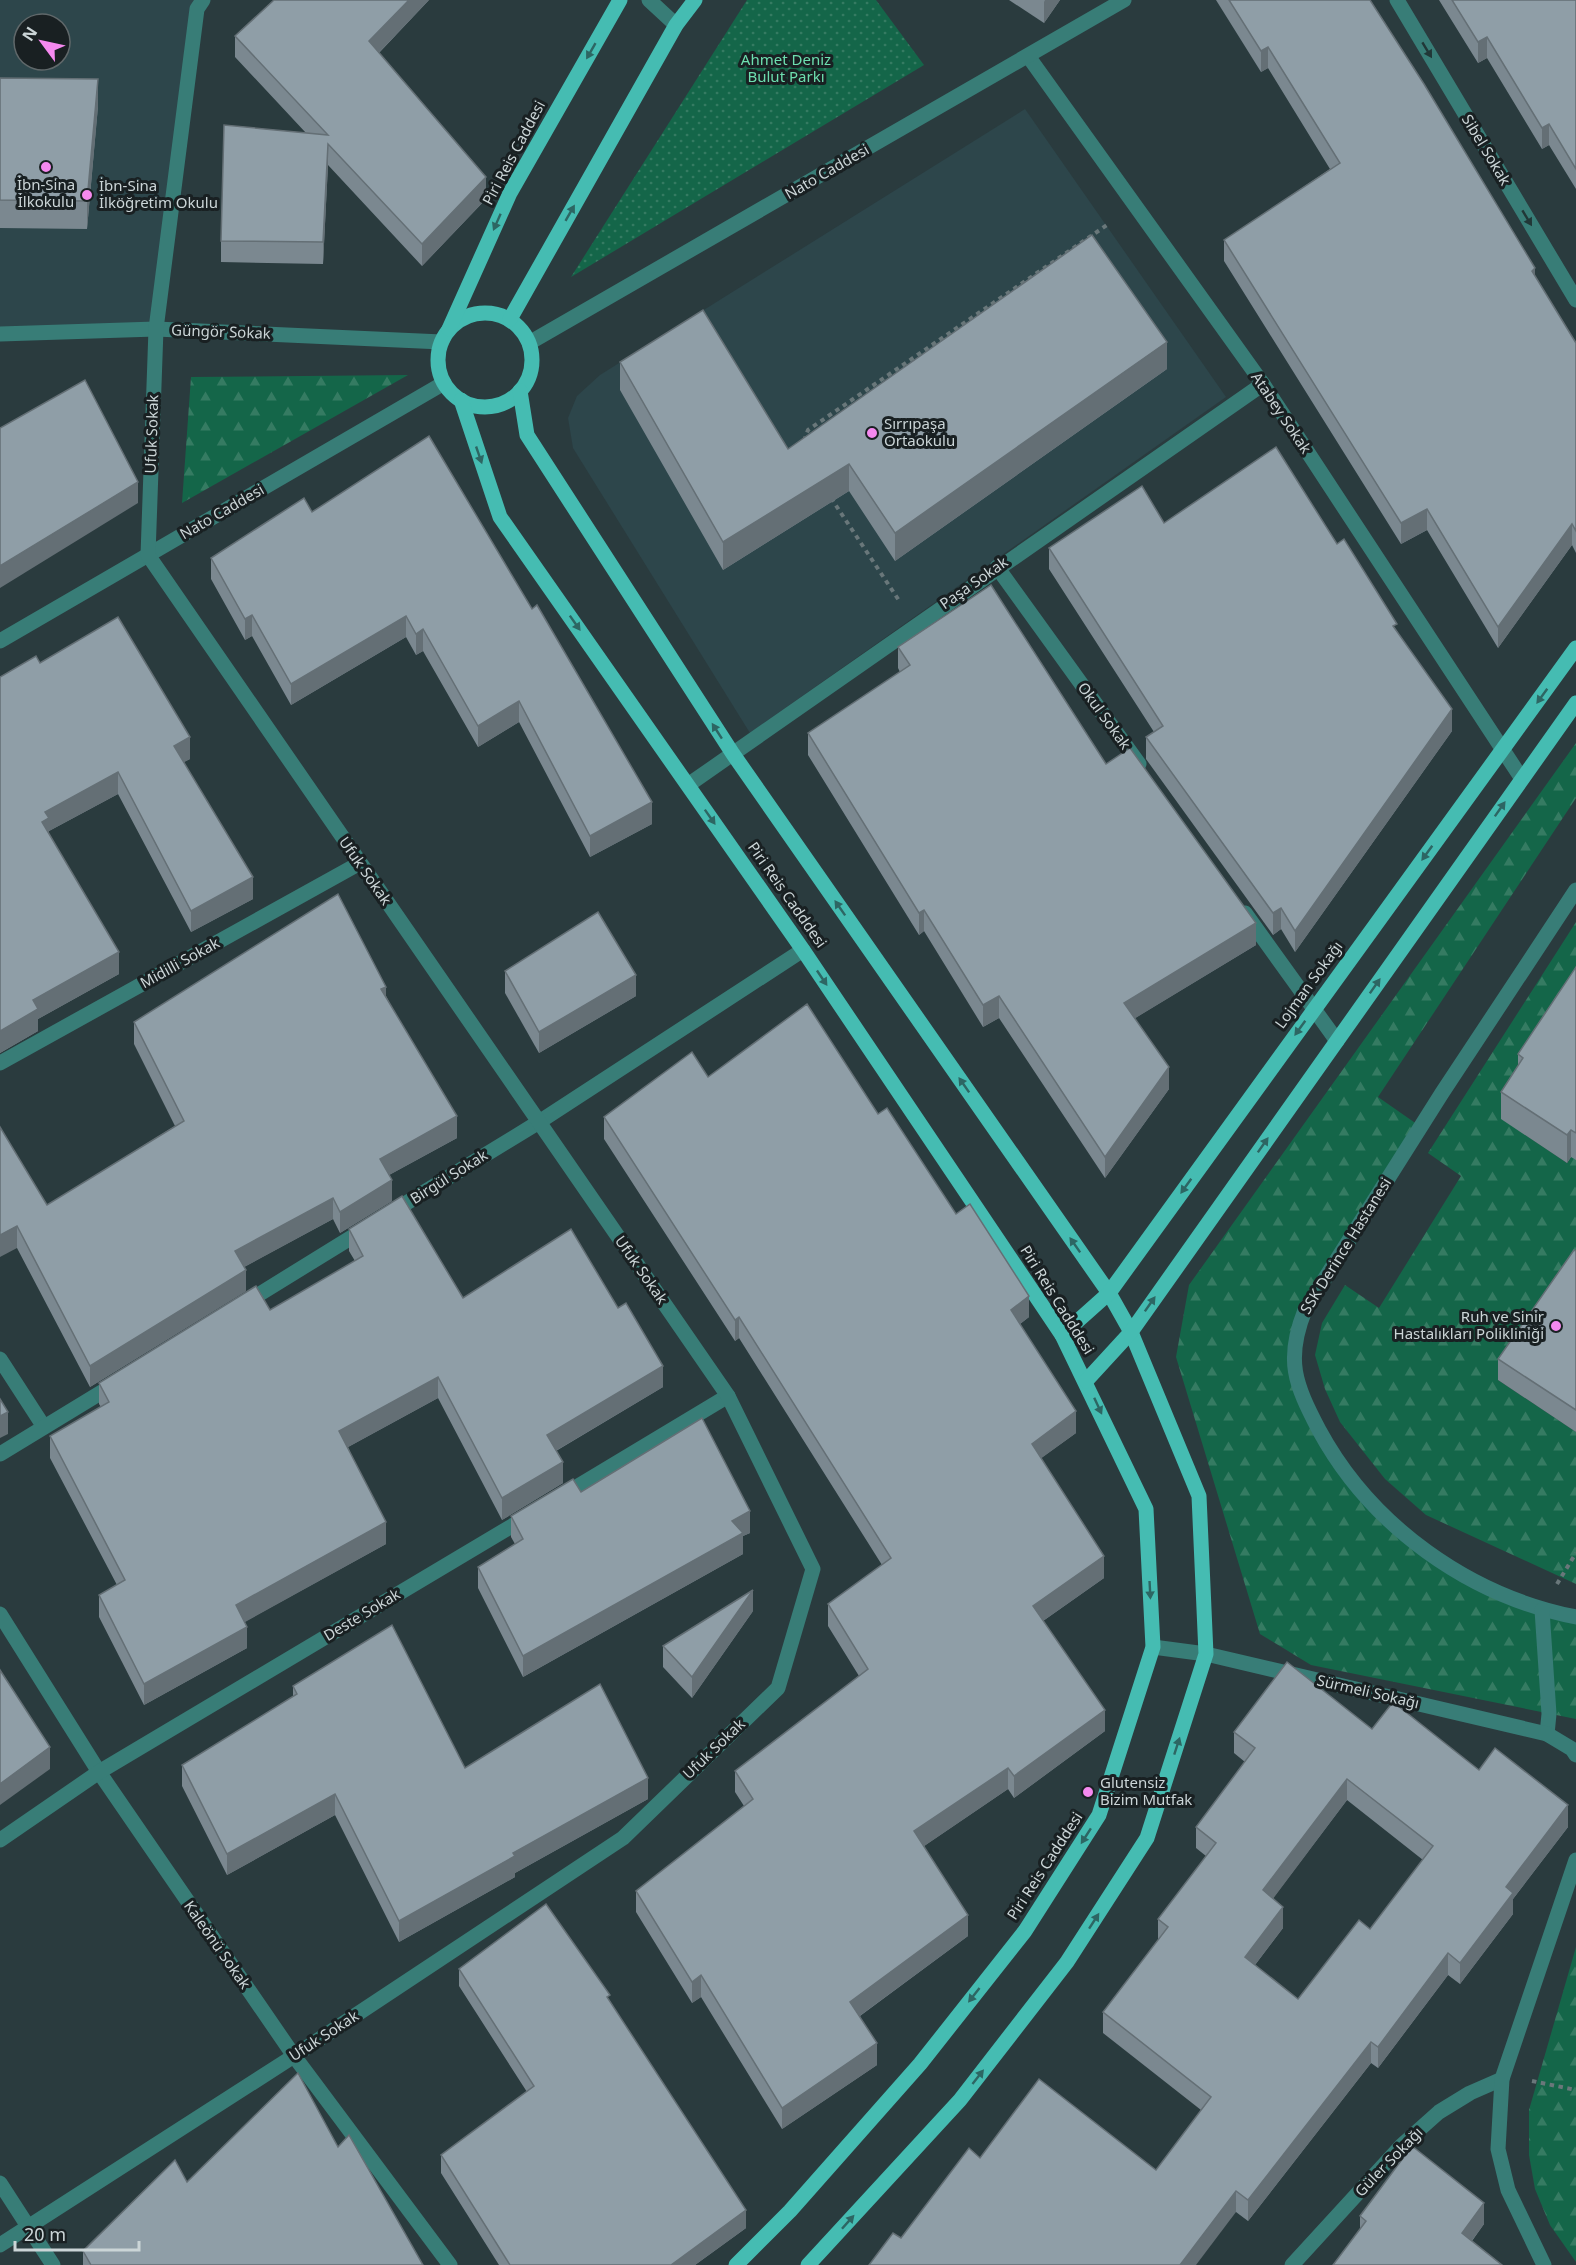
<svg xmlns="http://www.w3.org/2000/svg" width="1576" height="2265" font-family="'Noto Sans',sans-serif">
<defs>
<pattern id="forest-firs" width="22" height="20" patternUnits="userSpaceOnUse" patternTransform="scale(1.5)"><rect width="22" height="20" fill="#146649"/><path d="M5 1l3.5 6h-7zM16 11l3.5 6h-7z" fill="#357b62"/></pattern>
<pattern id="park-dots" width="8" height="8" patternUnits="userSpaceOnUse" patternTransform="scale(1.5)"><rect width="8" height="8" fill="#146649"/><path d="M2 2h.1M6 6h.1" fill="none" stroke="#357b62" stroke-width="1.8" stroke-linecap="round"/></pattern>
</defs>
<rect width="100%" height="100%" fill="#2a3b3e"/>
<!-- built -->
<g fill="#2d464b" fill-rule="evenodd">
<path d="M0 0H203L156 329 0 334ZM24 24H60V60H24Z"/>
<polygon points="1025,109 1226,397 750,733 573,448 568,418 577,396 600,375"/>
</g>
<!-- forest -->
<g fill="url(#forest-firs)">
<polygon points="408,375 182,503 191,377"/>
<polygon points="1576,743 1576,798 1378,1097 1421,1127 1305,1310 1295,1377 1365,1498 1471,1579 1576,1617 1576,1719 1311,1665 1260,1634 1176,1357 1189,1285"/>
<polygon points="1576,922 1576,995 1502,1119 1567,1163 1574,1153 1576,1155 1576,1273 1498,1380 1576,1432 1576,1584 1426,1515 1385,1479 1340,1422 1325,1389 1315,1355 1322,1323 1345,1285 1379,1308 1461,1176 1428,1153"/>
<polygon points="1576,1947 1576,2262 1550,2225 1535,2189 1529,2155 1529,2110"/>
</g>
<!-- park -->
<polygon fill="url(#park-dots)" points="747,0 876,0 924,65 571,277"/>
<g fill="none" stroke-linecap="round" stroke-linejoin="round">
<!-- path -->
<g stroke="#69777a" stroke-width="4" stroke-dasharray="4.5 4.5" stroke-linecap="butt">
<polyline points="804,441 808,430 1107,225"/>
<polyline points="831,498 900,602"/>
<polyline points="1557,1584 1576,1553"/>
<polyline points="1532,2081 1576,2090"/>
</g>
<!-- minor -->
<g stroke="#387d77" stroke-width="15">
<polyline points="649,0 676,25"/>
<polyline points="1397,0 1576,300"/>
<polyline points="1028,56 1263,384 1522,779"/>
<polyline points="0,334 156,329 442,342"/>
<polyline points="529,343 1124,0"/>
<polyline points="997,567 1139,764"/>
<polyline points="0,641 444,383"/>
<polyline points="688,785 1263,384"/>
<path d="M1576 890 1442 1093 1305 1310C1285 1360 1295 1384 1319 1430 1371 1526 1469 1596 1576 1617"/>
<polyline points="1245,913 1337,1041"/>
<polyline points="0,1063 360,863"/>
<polyline points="390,1213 539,1122 803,950"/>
<polyline points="245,1303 365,1229"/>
<polyline points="0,1359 44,1427"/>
<polyline points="0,1454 115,1384"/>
<polyline points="560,1497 728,1396"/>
<polyline points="1542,1610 1549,1714 1547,1734"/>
<polyline points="0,1614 99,1772 294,2056 450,2265"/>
<polyline points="1153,1647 1206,1654 1547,1734 1572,1749 1576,1755"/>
<polyline points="0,1840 99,1772 527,1517"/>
<polyline points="0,2183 53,2265"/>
<polyline points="0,2245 294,2056 623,1838 778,1688 813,1569 728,1396 148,555 156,329 197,9 203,0"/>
<polyline points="1292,2265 1402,2145 1439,2112 1470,2093 1502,2079"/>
<polyline points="1544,2265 1508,2190 1498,2149 1502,2079 1576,1860"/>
</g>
<!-- major -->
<g stroke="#45bcb2" stroke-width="15">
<circle cx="485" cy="360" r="47"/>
<polyline points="510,319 676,25 695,0"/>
<polyline points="449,329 510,193 620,0"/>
<polyline points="520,391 527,435 733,754 1109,1293 1131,1332 1199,1496 1206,1654 1147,1838 1067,1962 960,2100 808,2265"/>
<polyline points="461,400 500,517 803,950 1062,1335 1146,1509 1153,1647 1099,1815 1025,1931 920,2064 790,2211 736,2265"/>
<polyline points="1062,1335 1109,1293 1576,648"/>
<polyline points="1086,1381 1131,1332 1576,703"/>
</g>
</g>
<!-- wall -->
<g fill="#7b8890" fill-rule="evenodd">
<polygon points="429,0 379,53 486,199 422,266 328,165 323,264 221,262 221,241 306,133 235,57 235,36"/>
<polygon points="1009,0 1060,0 1044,23"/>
<polygon points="1216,0 1370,0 1535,277 1576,343 1576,553 1572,545 1498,648 1427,530 1401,544 1224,261 1224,240 1330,169 1268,68 1261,72"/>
<polygon points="1439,0 1576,0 1576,189 1549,145 1542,149 1487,58 1478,63"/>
<polygon points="0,78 98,106 87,229 0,228"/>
<polygon points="620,362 788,449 1167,369 895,561 849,491 723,570 620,390"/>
<polygon points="312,512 652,824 590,857 519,722 478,747 423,651 416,655 406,637 291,705 252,636 245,640 211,579 211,558"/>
<polygon points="1164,523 1337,544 1397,631 1452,731 1295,952 1281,929 1273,935 1146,759 1146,737 1154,732 1049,569 1049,548"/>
<polygon points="898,647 1106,764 1256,945 1135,1018 1169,1089 1105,1178 999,1018 983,1027 924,931 919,935 808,755 808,733 900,672 898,668"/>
<polygon points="40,663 190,759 184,762 253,899 191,932 118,794 49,831 49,834 119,974 38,1019 38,1031 0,1053 0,677"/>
<polygon points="1576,967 1576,1160 1571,1157 1567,1163 1501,1119 1501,1092 1518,1066 1518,1054"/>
<polygon points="505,971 636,996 539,1053 505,993"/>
<polygon points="386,996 457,1138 389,1175 392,1201 340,1233 333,1219 244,1267 246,1291 90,1387 17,1248 0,1127 47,1205 175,1126 134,1044 134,1022"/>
<polygon points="708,1077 878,1114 956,1214 1029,1317 1020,1324 1076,1433 1041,1458 1104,1578 1043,1621 1105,1731 1014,1798 1008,1789 924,1846 968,1936 860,2016 877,2065 782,2129 701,1997 692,2003 636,1912 636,1891 744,1806 735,1792 735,1771 859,1676 828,1626 828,1604 882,1565 739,1338 735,1341 604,1139 604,1117"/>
<polygon points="349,1229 463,1298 663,1387 556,1451 563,1483 502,1520 438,1398 348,1447 386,1544 244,1622 247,1648 144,1705 99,1617 99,1595 117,1585 50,1458 50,1436 101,1407 99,1404 99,1383 270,1310 355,1261 349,1251"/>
<polygon points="1576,1251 1576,1432 1498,1380 1498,1359"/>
<polygon points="581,1492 750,1533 743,1536 743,1554 523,1677 478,1588 478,1567 515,1544 511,1537 511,1516"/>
<polygon points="753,1611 692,1698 663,1667 663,1646"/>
<polygon points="293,1686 465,1768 648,1799 515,1873 515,1877 399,1942 335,1815 227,1875 182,1786 182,1765 293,1697"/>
<path d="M1372 1729 1479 1770 1568 1827 1513 1899V1914L1460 1984 1448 1975 1378 2068 1371 2063 1248 2221 1236 2212 901 2238 980 2158 1156 2170 1201 2110 1103 2033V2012L1158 1940V1919L1206 1856 1196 1848V1827L1245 1762 1234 1753V1732ZM1347 1800 1423 1860 1370 1929 1298 1999 1255 1965 1283 1928 1273 1898Z"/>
<polygon points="459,1969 610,2001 746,2228 695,2265 499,2265 441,2173 441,2155 527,2092 459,1986"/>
<polygon points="338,2147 423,2265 83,2265 83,2251 187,2182"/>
<polygon points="1360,2216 1484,2224 1472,2241 1360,2230"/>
</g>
<!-- shaded-wall -->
<g fill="#646f75">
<polygon points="409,0 429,0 369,63 369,41"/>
<polygon points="1045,0 1060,0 1044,23 1044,2"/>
<polygon points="1487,37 1487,58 1478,63 1478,42"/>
<polygon points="1268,47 1268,68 1261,72 1261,51"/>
<polygon points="98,79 98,106 87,229 87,201"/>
<polygon points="1549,124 1549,145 1542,149 1542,128"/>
<polygon points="328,144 328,165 323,264 323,242"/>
<polygon points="486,177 486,199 422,266 422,244"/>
<polygon points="1535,268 1535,290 1532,271"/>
<polygon points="1167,342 1167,369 895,561 895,533"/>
<polygon points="849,464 849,491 723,570 723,542"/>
<polygon points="138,482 138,503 0,588 0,566"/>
<polygon points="1427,509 1427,530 1401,544 1401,523"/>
<polygon points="1572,524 1572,545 1498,648 1498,627"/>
<polygon points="252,615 252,636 245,640 245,619"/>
<polygon points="406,616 406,637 291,705 291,684"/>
<polygon points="423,629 423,651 416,655 416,634"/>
<polygon points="519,701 519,722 478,747 478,726"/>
<polygon points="1452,709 1452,731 1295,952 1295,931"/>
<polygon points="190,737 190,759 174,767 174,746"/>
<polygon points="118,772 118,794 49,831 49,840 42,822 45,812"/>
<polygon points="652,802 652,824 590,857 590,836"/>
<polygon points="253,877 253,899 191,932 191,911"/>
<polygon points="1281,908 1281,929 1273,935 1273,913"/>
<polygon points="924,910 924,931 919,935 919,913"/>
<polygon points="1256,923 1256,945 1124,1025 1124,1003"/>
<polygon points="119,952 119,974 38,1019 38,1031 0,1053 0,1031 33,1000"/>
<polygon points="636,975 636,996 539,1053 539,1032"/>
<polygon points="386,987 386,1008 381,989"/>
<polygon points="999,996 999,1018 983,1027 983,1005"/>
<polygon points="1169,1067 1169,1089 1105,1178 1105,1157"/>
<polygon points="457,1116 457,1138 380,1180 380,1159"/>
<polygon points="1571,1130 1571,1157 1567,1163 1567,1135"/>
<polygon points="392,1180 392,1201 340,1233 340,1212"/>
<polygon points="333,1198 333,1219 235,1272 235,1251"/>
<polygon points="17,1226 17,1248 0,1257 0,1235"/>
<polygon points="246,1270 246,1291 90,1387 90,1366"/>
<polygon points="1029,1296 1029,1317 1011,1331 1011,1310"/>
<polygon points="739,1317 739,1338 735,1341 735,1320"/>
<polygon points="663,1366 663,1387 547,1456 547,1435"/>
<polygon points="438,1377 438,1398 339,1452 339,1431"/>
<polygon points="1076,1411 1076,1433 1032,1465 1032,1444"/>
<polygon points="8,1412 8,1434 0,1438 0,1416"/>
<polygon points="563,1462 563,1483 502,1520 502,1498"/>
<polygon points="750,1511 750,1533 743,1536 743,1554 523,1677 523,1656 732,1521"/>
<polygon points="386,1522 386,1544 236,1627 236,1605"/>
<polygon points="1104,1556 1104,1578 1033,1628 1033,1606"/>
<polygon points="753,1590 753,1611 692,1698 692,1677"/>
<polygon points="247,1627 247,1648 144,1705 144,1684"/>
<polygon points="1105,1710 1105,1731 1014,1798 1014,1776"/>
<polygon points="50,1747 50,1769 0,1805 0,1784"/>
<polygon points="1008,1768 1008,1789 914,1853 914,1831"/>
<polygon points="648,1778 648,1799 515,1873 515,1877 399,1942 399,1921 513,1853"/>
<polygon points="1347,1779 1347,1800 1263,1912 1263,1890"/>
<polygon points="335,1794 335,1815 227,1875 227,1854"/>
<polygon points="1568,1805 1568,1827 1513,1899 1513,1914 1460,1984 1460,1963 1506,1887"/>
<polygon points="1283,1907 1283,1928 1245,1978 1245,1957"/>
<polygon points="968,1915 968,1936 850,2023 850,2002"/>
<polygon points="1448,1953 1448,1975 1378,2068 1378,2047"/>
<polygon points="701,1975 701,1997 692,2003 692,1982"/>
<polygon points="1371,2042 1371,2063 1248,2221 1248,2200"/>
<polygon points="877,2043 877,2065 782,2129 782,2108"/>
<polygon points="1236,2191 1236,2212 1196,2265 1180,2265"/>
<polygon points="1484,2203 1484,2224 1462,2254 1462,2233"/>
<polygon points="746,2210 746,2228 695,2265 671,2265"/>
</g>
<!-- building -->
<g fill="#8f9ea7" stroke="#646f75" stroke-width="1.5" fill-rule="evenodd">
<polygon points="274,0 409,0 369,41 486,177 422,244 328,144 323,242 221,241 224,125 328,135 235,36"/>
<polygon points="1229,0 1370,0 1424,84 1535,268 1532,271 1576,343 1576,531 1572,524 1498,627 1427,509 1401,523 1224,240 1340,163 1268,47 1261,51"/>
<polygon points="1452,0 1576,0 1576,169 1549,124 1542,128 1487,37 1478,42"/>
<polygon points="0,78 98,79 87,201 0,200"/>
<polygon points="1092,235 1167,342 895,533 849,464 723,542 620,362 703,310 788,449"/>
<polygon points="85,380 138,482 0,566 0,428"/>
<polygon points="429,436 532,609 537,605 652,802 590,836 519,701 478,726 423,629 416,634 406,616 291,684 252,615 245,619 211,558 304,498 312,512"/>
<polygon points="1276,447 1337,544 1344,539 1397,624 1393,626 1452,709 1295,931 1281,908 1273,913 1146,737 1163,726 1049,548 1142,486 1164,523"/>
<polygon points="991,585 1106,764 1130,748 1256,923 1124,1003 1169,1067 1105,1157 999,996 983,1005 924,910 919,913 808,733 910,665 898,647"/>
<polygon points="118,617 190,737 174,746 253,877 191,911 118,772 45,812 49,818 42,822 119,952 33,1000 38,1009 0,1031 0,677 36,656 40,663"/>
<polygon points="338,894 386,987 381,989 457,1116 380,1159 392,1180 340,1212 333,1198 235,1251 246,1270 90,1366 17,1226 0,1235 0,1127 47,1205 184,1121 134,1022"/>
<polygon points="598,912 636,975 539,1032 505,971"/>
<polygon points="1576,967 1576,1133 1571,1130 1567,1135 1501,1092 1523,1058 1518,1054"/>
<polygon points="807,1004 878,1114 887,1108 956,1214 970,1204 1029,1296 1011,1310 1076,1411 1032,1444 1104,1556 1033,1606 1105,1710 1014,1776 1008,1768 914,1831 968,1915 850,2002 877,2043 782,2108 701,1975 692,1982 636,1891 753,1799 735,1771 868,1669 828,1604 891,1558 739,1317 735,1320 604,1117 692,1052 708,1077"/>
<polygon points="402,1196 463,1298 571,1229 618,1308 626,1303 663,1366 547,1435 563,1462 502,1498 438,1377 339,1431 386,1522 236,1605 247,1627 144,1684 99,1595 125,1580 50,1436 109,1402 99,1383 256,1286 270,1310 363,1256 349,1229"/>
<polygon points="1574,1250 1576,1251 1576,1410 1498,1359"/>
<polygon points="0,1399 8,1412 0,1416"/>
<polygon points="702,1418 750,1511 732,1521 743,1533 523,1656 478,1567 523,1539 511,1516 573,1479 581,1492"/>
<polygon points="753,1590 692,1677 663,1646"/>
<polygon points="392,1625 465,1768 600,1684 648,1778 513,1853 515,1856 399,1921 335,1794 227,1854 182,1765 297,1694 293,1686"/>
<path d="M1287 1662 1372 1729 1393 1702 1479 1770 1495 1748 1568 1805 1506 1887 1513 1893 1460 1963 1448 1953 1378 2047 1371 2042 1248 2200 1236 2191 1180 2265H869L893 2233 901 2238 969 2148 980 2158 1039 2079 1156 2170 1211 2097 1103 2012 1168 1927 1158 1919 1216 1843 1196 1827 1255 1748 1234 1732ZM1347 1779 1433 1846 1370 1929 1359 1920 1298 1999 1245 1957 1283 1907 1263 1890Z"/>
<polygon points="0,1670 50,1747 0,1784"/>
<polygon points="546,1904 610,1995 607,1997 746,2210 671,2265 510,2265 441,2155 534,2086 459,1969"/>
<polygon points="298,2073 338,2147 349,2135 423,2265 91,2265 83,2251 175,2160 187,2182"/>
<polygon points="1412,2146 1484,2203 1462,2233 1502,2265 1333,2265 1366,2221 1360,2216"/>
</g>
<!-- one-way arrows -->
<defs><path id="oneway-solid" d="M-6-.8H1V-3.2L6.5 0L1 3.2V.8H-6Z" transform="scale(1.5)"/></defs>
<g fill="#213737">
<use href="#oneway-solid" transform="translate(1427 50) rotate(59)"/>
<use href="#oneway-solid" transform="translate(1527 218) rotate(59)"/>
</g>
<g fill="#2d6663">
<use href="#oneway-solid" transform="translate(591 51) rotate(120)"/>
<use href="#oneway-solid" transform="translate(570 213) rotate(-60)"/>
<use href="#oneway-solid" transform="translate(497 222) rotate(114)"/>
<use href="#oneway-solid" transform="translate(479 455) rotate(71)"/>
<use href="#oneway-solid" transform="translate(575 623) rotate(55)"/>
<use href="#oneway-solid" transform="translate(1542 696) rotate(126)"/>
<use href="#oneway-solid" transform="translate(717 731) rotate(-123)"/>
<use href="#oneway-solid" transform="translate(1500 809) rotate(-55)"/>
<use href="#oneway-solid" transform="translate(710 817) rotate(55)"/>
<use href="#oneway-solid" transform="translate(1427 853) rotate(126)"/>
<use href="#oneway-solid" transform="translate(840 908) rotate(-125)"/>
<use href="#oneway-solid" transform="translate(822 978) rotate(56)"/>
<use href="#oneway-solid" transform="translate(1375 986) rotate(-55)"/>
<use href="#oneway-solid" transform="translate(1300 1028) rotate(126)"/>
<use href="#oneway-solid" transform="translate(964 1085) rotate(-125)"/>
<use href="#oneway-solid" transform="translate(1263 1145) rotate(-55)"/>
<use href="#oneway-solid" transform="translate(1186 1186) rotate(126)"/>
<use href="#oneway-solid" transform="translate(1075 1245) rotate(-125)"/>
<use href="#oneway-solid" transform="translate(1150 1304) rotate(-55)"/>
<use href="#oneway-solid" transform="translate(1098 1406) rotate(65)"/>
<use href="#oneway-solid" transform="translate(1150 1590) rotate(87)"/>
<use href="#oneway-solid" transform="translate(1177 1746) rotate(-72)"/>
<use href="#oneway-solid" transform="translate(1086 1836) rotate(123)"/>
<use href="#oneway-solid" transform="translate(1094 1921) rotate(-57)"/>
<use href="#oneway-solid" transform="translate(974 1995) rotate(128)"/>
<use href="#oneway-solid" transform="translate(978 2077) rotate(-52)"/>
<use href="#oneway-solid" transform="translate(848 2222) rotate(-48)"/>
</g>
<!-- markers -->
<g fill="#f589ef" stroke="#192022" stroke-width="2">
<circle cx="46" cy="167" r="6"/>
<circle cx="87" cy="195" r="6"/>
<circle cx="872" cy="433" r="6"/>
<circle cx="1556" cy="1326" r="6"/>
<circle cx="1088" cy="1792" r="6"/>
</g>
<g text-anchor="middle" stroke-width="6" stroke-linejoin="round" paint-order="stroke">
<!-- park labels -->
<g font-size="15" fill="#6ddeaf" stroke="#192022">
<text x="786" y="65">Ahmet Deniz<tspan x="786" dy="17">Bulut Parkı</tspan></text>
</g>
<!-- street labels -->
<g font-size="15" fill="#cbd5d7" stroke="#192022">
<text transform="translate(1486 150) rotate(59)" y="5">Sibel Sokak</text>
<text transform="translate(514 153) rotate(-62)" y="5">Piri Reis Caddesi</text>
<text transform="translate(827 172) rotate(-30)" y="5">Nato Caddesi</text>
<text transform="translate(221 332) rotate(2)" y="5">Güngör Sokak</text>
<text transform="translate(1281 413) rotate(56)" y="5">Atabey Sokak</text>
<text transform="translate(152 434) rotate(-88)" y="5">Ufuk Sokak</text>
<text transform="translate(222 512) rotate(-30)" y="5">Nato Caddesi</text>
<text transform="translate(974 583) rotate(-35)" y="5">Paşa Sokak</text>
<text transform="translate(1104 716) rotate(54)" y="5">Okul Sokak</text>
<text transform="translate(365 871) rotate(55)" y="5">Ufuk Sokak</text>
<text transform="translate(787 895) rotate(55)" y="5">Piri Reis Cadddesi</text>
<text transform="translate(180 963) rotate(-29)" y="5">Midilli Sokak</text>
<text transform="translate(1309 985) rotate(-54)" y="5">Lojman Sokağı</text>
<text transform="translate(449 1177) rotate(-32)" y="5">Birgül Sokak</text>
<text transform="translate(1346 1246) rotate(-58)" y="5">SSK Derince Hastanesi</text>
<text transform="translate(641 1270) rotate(55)" y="5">Ufuk Sokak</text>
<text transform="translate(1057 1300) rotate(58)" y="5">Piri Reis Cadddesi</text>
<text transform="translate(362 1615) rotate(-31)" y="5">Deste Sokak</text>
<text transform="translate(1368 1692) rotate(13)" y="5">Sürmeli Sokağı</text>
<text transform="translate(714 1749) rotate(-44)" y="5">Ufuk Sokak</text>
<text transform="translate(1045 1866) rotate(-57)" y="5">Piri Reis Cadddesi</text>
<text transform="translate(217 1945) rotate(55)" y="5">Kaleönü Sokak</text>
<text transform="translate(324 2036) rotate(-33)" y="5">Ufuk Sokak</text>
<text transform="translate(1389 2162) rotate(-46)" y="5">Güler Sokağı</text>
</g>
<!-- poi labels -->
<g font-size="15" fill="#cbd5d7" stroke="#192022" text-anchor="start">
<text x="46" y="190" text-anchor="middle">İbn-Sina<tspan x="46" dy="17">İlkokulu</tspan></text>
<text x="99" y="191">İbn-Sina<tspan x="99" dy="17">İlköğretim Okulu</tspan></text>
<text x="884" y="429">Sırrıpaşa<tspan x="884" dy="17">Ortaokulu</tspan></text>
<text x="1544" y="1322" text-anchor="end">Ruh ve Sinir<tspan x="1544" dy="17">Hastalıkları Polikliniği</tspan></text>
<text x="1100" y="1788">Glutensiz<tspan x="1100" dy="17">Bizim Mutfak</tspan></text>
</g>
</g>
<!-- north arrow -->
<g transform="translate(42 42) rotate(303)"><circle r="28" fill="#192022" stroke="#60686a" stroke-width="1.5"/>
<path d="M0-4.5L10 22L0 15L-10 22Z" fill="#f589ef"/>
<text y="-9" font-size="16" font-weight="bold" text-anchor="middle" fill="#cbd5d7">N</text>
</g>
<!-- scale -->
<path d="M15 2241v9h124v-9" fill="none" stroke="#cbd5d7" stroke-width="3"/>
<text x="24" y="2241" font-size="18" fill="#cbd5d7" stroke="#192022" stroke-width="4.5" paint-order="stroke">20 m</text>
</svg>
